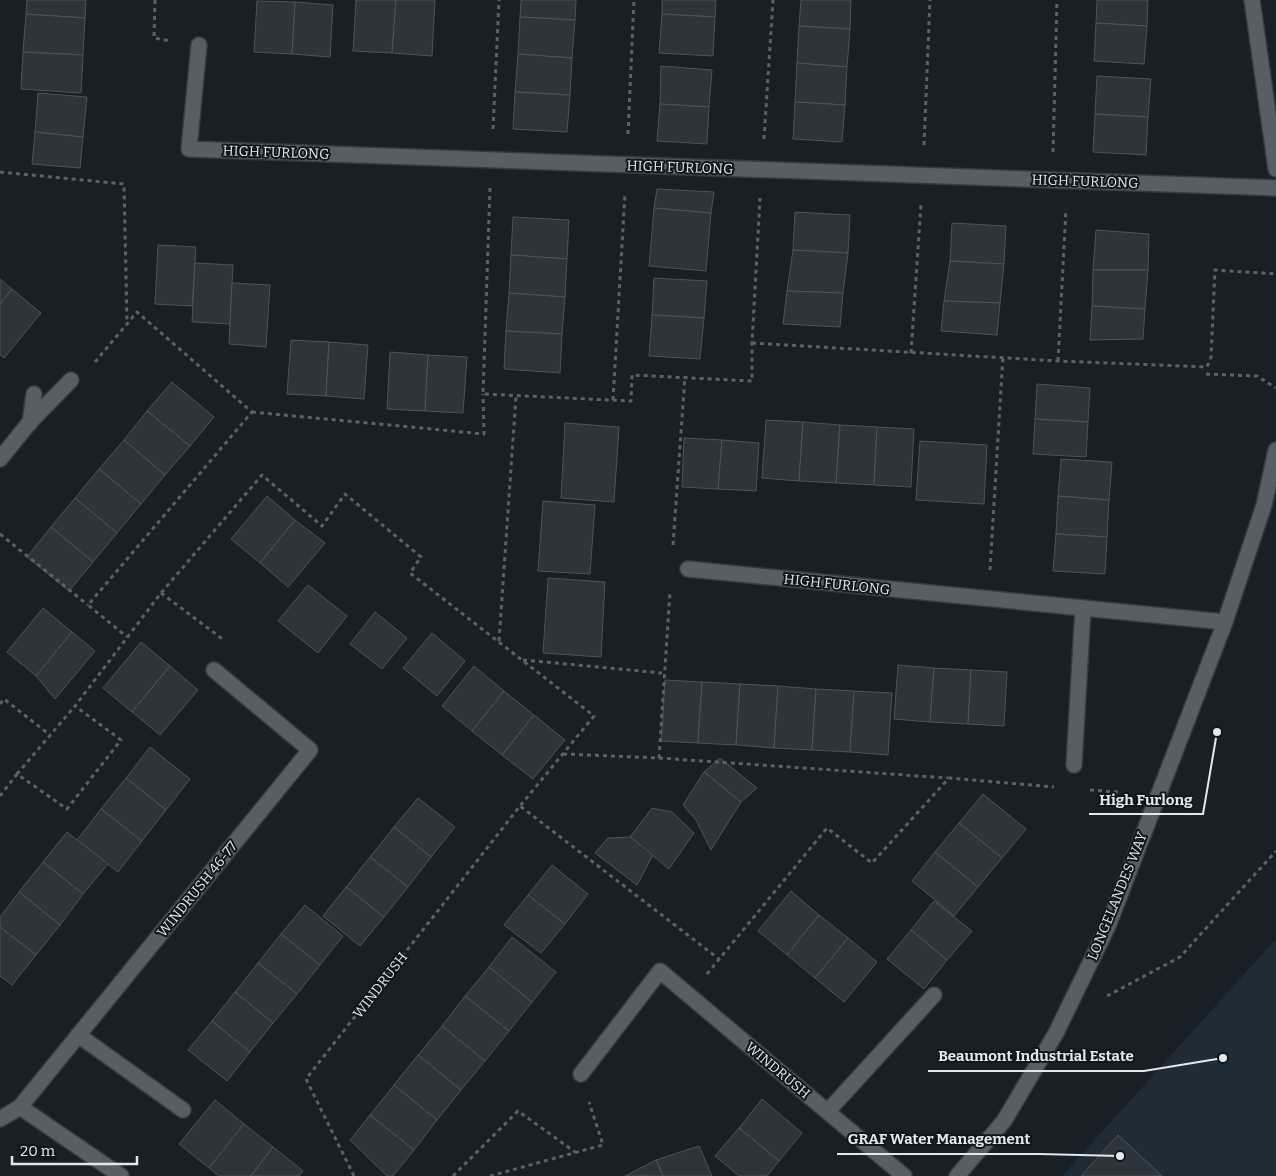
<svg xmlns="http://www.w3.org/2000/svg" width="1276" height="1176" font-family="Bitter,serif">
<rect width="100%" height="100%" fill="#182026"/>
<!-- built -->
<polygon fill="#1f2c36" points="1276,939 1276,1176 1062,1176"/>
<!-- building -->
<g fill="#2d353b" stroke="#4b545b">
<polygon points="27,0 86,0 85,18 26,14"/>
<polygon points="356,0 396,0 392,53 353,51"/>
<polygon points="396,0 435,0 432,56 392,53"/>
<polygon points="521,0 576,0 575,20 520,17"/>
<polygon points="662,0 716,0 715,17 662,14"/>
<polygon points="801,0 851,0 850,29 799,26"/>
<polygon points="1097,0 1148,0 1147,26 1096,23"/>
<polygon points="257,1 295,2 292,54 254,52"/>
<polygon points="295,2 333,5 330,57 292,54"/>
<polygon points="26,14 85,18 83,55 23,52"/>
<polygon points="662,14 715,17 713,56 659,53"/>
<polygon points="520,17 575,20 572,58 518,54"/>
<polygon points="1096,23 1147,26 1144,64 1094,61"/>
<polygon points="799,26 850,29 847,67 797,63"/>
<polygon points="23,52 83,55 81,93 21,89"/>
<polygon points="518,54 572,58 570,95 515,92"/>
<polygon points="797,63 847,67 845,105 795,102"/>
<polygon points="661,66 712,70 709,107 660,104"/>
<polygon points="1097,76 1151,79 1148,117 1095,114"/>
<polygon points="515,92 570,95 567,132 513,129"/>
<polygon points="38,93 87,97 83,137 35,132"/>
<polygon points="795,102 845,105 842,142 793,139"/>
<polygon points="660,104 709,107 707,144 657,141"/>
<polygon points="1095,114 1148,117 1146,155 1093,152"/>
<polygon points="35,132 83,137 80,168 32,164"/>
<polygon points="657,189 714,192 711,213 654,208"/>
<polygon points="654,208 711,213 706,271 649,266"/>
<polygon points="795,212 850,215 848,253 793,250"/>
<polygon points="513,217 569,220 567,259 511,255"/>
<polygon points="952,223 1006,226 1004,264 950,261"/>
<polygon points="1096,230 1149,234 1148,270 1093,270"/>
<polygon points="158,245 196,247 192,306 155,304"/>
<polygon points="793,250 848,253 843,293 787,291"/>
<polygon points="511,255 567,259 565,297 509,293"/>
<polygon points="950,261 1004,264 1000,303 944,301"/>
<polygon points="195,263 233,265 230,324 192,322"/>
<polygon points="1093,270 1148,270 1145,309 1092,306"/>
<polygon points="654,278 707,281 704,318 652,315"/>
<polygon points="0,279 12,289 0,304"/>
<polygon points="232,283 270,285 266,347 229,344"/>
<polygon points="12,289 41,313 4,358 0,355 0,304"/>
<polygon points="787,291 843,293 840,327 783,324"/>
<polygon points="509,293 565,297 562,334 506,331"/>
<polygon points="944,301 1000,303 997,335 941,331"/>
<polygon points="1092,306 1145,309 1143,339 1090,340"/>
<polygon points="652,315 704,318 700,359 649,356"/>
<polygon points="506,331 562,334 560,373 504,369"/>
<polygon points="291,340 329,342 326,396 287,394"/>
<polygon points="329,342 368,345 364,399 326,396"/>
<polygon points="390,352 428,355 425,411 387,409"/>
<polygon points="428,355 467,357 463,413 425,411"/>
<polygon points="172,382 214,417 190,446 147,411"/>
<polygon points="1037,384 1090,388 1088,422 1035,419"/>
<polygon points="147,411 190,446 165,475 124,440"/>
<polygon points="1035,419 1088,422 1086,457 1033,454"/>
<polygon points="766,420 803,422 799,481 762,478"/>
<polygon points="803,422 840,425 836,483 799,481"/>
<polygon points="565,423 619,427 614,502 561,498"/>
<polygon points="840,425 877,427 874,485 836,483"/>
<polygon points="877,427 914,429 911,487 874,485"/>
<polygon points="684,438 722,440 718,489 682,487"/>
<polygon points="124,440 165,475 141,504 99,469"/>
<polygon points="722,440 759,443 756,491 718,489"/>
<polygon points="920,441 987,445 984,504 916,500"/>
<polygon points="1061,459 1112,462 1109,500 1058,496"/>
<polygon points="99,469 141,504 117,533 75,498"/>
<polygon points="267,496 295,520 260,563 231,539"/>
<polygon points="1058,496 1109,500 1107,537 1056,534"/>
<polygon points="75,498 117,533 93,562 51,527"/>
<polygon points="543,501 595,505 590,574 538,571"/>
<polygon points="295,520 325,543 288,587 260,563"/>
<polygon points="51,527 93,562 69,591 27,557"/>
<polygon points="1056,534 1107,537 1105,574 1053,571"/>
<polygon points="548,578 605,582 601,657 543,653"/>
<polygon points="308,585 347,616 318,653 278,621"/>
<polygon points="43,608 72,632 36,676 7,652"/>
<polygon points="375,612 407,638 382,669 350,644"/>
<polygon points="72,632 95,651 55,699 36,676"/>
<polygon points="432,633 465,661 437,696 403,668"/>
<polygon points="141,642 170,666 132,712 103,688"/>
<polygon points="898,665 934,668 930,722 894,719"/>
<polygon points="170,666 198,690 160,735 132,712"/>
<polygon points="474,666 504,691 472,731 442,706"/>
<polygon points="934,668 971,670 968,724 930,722"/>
<polygon points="971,670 1007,672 1004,726 968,724"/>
<polygon points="665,680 702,682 698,743 661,741"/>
<polygon points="702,682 740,684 736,745 698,743"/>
<polygon points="740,684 778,686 774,748 736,745"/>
<polygon points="778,686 816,689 812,750 774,748"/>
<polygon points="816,689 854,691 850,752 812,750"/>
<polygon points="504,691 534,715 502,755 472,731"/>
<polygon points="854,691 892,693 888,755 850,752"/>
<polygon points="534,715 565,740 533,779 502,755"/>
<polygon points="150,747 190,779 166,810 126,778"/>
<polygon points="720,758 757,788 741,802 704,772"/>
<polygon points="704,772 741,802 711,850 696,820 683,805"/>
<polygon points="126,778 166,810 142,841 101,809"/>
<polygon points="983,794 1026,829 1002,858 959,823"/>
<polygon points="418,798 455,827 431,857 394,827"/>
<polygon points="652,808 672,812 694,833 669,869 630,837"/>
<polygon points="101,809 142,841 118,872 77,840"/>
<polygon points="959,823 1002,858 978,887 935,852"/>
<polygon points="394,827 431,857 408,887 370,857"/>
<polygon points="67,832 108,864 83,894 43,862"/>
<polygon points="630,837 653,855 637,885 595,853 608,838"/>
<polygon points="935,852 978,887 954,916 912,881"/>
<polygon points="370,857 408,887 384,917 346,887"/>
<polygon points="43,862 83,894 60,925 19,892"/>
<polygon points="552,865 588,894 565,924 528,895"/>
<polygon points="346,887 384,917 360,946 323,916"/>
<polygon points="791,891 819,915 787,955 758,931"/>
<polygon points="19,892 60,925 36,955 0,927 0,917"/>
<polygon points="528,895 565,924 541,953 504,925"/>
<polygon points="934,901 972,931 947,960 911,930"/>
<polygon points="305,905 343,936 320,965 281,934"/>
<polygon points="819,915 848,938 815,978 787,955"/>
<polygon points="0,927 36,955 12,985 0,976"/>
<polygon points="911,930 947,960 924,989 887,959"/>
<polygon points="281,934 320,965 297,994 258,963"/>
<polygon points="512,937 556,972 532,1002 489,967"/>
<polygon points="848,938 877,962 844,1002 815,978"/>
<polygon points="258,963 297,994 273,1023 235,992"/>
<polygon points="489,967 532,1002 509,1031 465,996"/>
<polygon points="235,992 273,1023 250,1052 212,1021"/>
<polygon points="465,996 509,1031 485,1061 442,1026"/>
<polygon points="212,1021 250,1052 227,1081 188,1050"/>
<polygon points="442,1026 485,1061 461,1090 418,1055"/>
<polygon points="418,1055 461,1090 437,1120 394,1085"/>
<polygon points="394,1085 437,1120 414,1150 370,1115"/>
<polygon points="762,1099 802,1133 779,1161 739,1128"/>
<polygon points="215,1100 244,1124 209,1168 179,1144"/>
<polygon points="370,1115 414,1150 393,1176 387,1176 350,1140"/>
<polygon points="244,1124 273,1147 251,1176 219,1176 209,1168"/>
<polygon points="739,1128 779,1161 767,1176 739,1176 715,1156"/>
<polygon points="1118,1135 1162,1176 1081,1176"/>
<polygon points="699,1146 712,1176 663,1176 656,1160"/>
<polygon points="273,1147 303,1171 299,1176 251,1176"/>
<polygon points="656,1160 663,1176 625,1176"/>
</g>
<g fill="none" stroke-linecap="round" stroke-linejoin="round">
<defs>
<g id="lane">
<polyline points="1074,765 1083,608"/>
<polyline points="78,1035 183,1110"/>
<polyline points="828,1111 934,995"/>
</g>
<g id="street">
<polyline points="1252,0 1276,169"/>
<polyline points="199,45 189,149 1276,188"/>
<polyline points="30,423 34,394"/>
<polyline points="0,459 30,422 71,380"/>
<polyline points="688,569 1225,622"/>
<polyline points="581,1074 660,971 904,1176"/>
<polyline points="20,1107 121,1176"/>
<polyline points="0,1119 20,1107 310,750 214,670"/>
</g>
<polyline id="secondary" points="957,1176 1004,1121 1056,1033 1108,926 1225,622 1264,505 1276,450"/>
</defs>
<!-- lane casing -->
<use href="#lane" stroke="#353b40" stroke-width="18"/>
<!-- street casing -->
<use href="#street" stroke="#353b40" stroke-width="18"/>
<!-- secondary casing -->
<use href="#secondary" stroke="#353b40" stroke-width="18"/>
<!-- path -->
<g stroke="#5b6267" stroke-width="3" stroke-dasharray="4 4" stroke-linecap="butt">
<polyline points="155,0 154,38 170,41"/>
<polyline points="493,129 499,0"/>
<polyline points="628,134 634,0"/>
<polyline points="764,139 773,0"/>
<polyline points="924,145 930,0"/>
<polyline points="1053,152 1057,0"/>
<polyline points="0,172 124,184 127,323"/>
<polyline points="490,188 483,394 631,401 632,375 752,381 752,343 760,198"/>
<polyline points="752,343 1058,361 1207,367 1211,357 1215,270 1276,274"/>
<polyline points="911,353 921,204"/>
<polyline points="1058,361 1066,209"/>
<polyline points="95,362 137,312 252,412 88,605 127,637"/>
<polyline points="1206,374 1257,376 1276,388"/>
<polyline points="613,400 625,193"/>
<polyline points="252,412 484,434 483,394"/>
<polyline points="0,534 88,605"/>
<polyline points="673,545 685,376"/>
<polyline points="990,570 1003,356"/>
<polyline points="161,593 225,641"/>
<polyline points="499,641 516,396"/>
<polyline points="523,660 662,673"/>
<polyline points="0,704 4,699 50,735"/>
<polyline points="563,754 659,758 670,592"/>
<polyline points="659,758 948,778"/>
<polyline points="17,774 75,706"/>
<polyline points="1090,790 1118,792"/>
<polyline points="0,796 17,774 67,809 121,740 75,706 161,593 262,475 322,526 345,494 421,557 410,573 594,716 520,806"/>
<polyline points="707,974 827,828 872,863 949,778 1054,787"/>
<polyline points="1107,996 1180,957 1276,851"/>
<polyline points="354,1176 306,1079 520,806 719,959"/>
<polyline points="453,1176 518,1111 575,1152"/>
<polyline points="490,1176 603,1145 589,1102"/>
</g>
<!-- lane -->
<use href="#lane" stroke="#565f66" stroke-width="15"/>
<!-- street -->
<use href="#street" stroke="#565f66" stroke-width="15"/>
<!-- secondary -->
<use href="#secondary" stroke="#565f66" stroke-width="15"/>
</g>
<g text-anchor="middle" stroke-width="4" stroke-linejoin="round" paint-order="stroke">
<!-- street labels -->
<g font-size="14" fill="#e3e8ec" stroke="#0f171c">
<text transform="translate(276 152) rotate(2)" y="5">HIGH FURLONG</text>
<text transform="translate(680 167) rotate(2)" y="5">HIGH FURLONG</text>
<text transform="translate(1085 181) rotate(2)" y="5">HIGH FURLONG</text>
<text transform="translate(837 584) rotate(6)" y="5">HIGH FURLONG</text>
<text transform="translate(197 889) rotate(-51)" y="5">WINDRUSH 46-77</text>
<text transform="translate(1117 896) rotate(-68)" y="5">LONGELANDES WAY</text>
<text transform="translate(380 985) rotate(-52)" y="5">WINDRUSH</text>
<text transform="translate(778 1070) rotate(40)" y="5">WINDRUSH</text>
</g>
</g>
<!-- callouts -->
<path fill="none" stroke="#e3e8ec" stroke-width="2" d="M1217 732L1203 814H1089M1223 1058L1144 1071H928M1120 1156L1040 1154H837"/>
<g fill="#e3e8ec" stroke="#0f171c" stroke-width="2">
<circle cx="1217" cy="732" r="5"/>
<circle cx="1223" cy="1058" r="5"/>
<circle cx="1120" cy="1156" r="5"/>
</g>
<g font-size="15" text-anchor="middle" font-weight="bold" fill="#e3e8ec" stroke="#0f171c" stroke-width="4" stroke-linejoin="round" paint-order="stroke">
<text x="1146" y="805">High Furlong</text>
<text x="1036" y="1061">Beaumont Industrial Estate</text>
<text x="939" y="1144">GRAF Water Management</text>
</g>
<!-- scale -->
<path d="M12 1156v8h125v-8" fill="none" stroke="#e3e8ec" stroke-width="2.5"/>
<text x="20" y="1156" font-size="15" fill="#e3e8ec" stroke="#0f171c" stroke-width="4" paint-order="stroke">20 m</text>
</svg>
